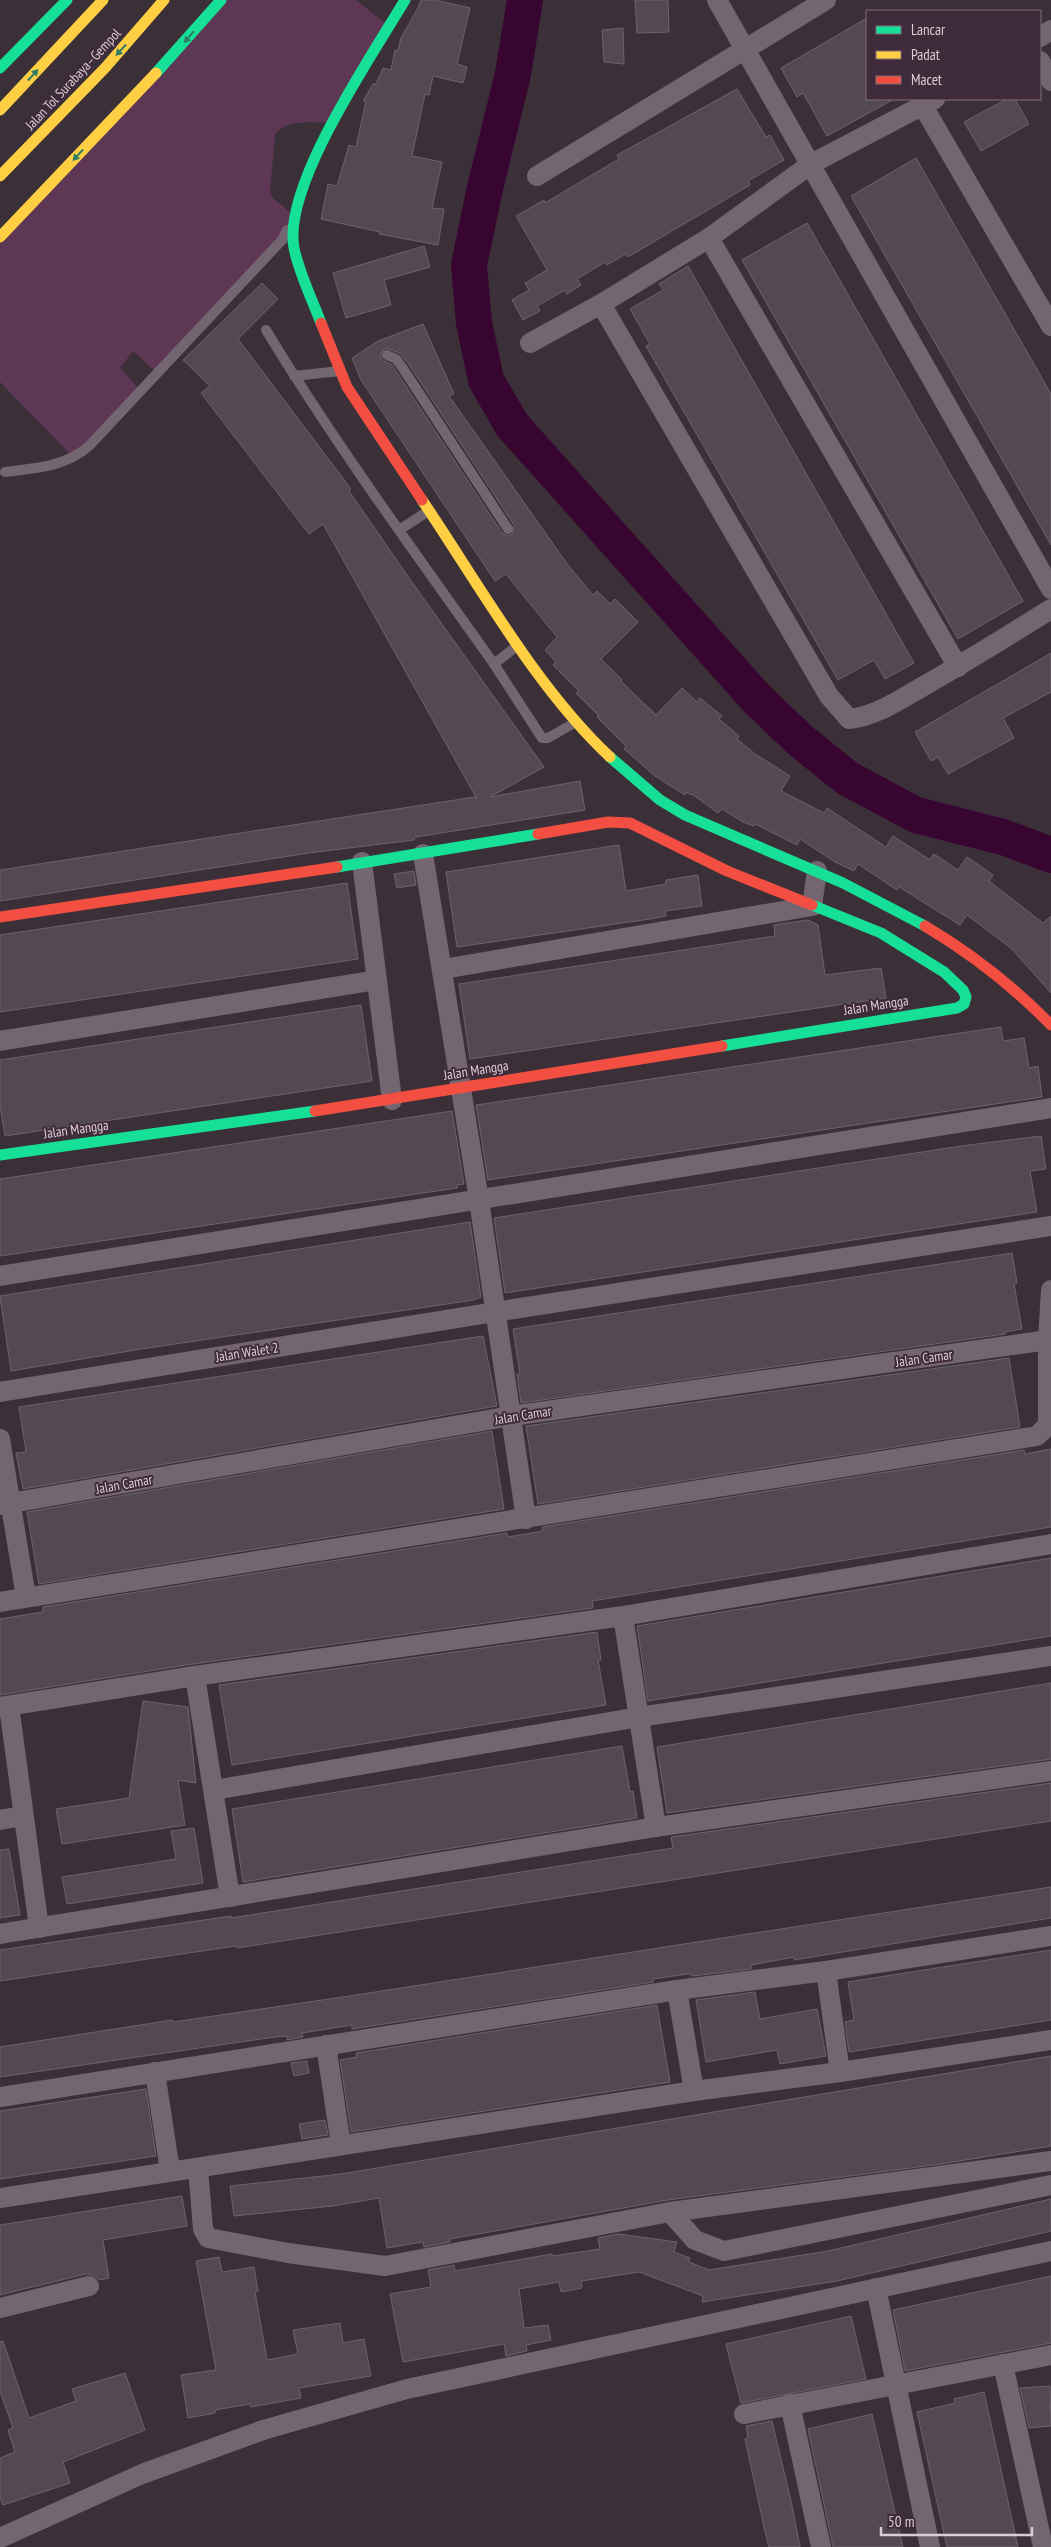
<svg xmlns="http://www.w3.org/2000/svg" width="1051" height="2547" font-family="'PT Sans Narrow',sans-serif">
<rect width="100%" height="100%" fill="#3b3038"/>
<!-- green -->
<path fill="#5e3755" d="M221 0H356L390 27 332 123C314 123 286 118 275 135L270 192 273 198 294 216 282 240 157 373 133 351 120 368 140 390 74 458 0 382V237Z"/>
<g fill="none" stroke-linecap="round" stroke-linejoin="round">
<!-- river -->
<polyline stroke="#370530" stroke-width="36" points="525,0 513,74 485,188 469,265 474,323 486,380 512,425 758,700 800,740 847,778 916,815 1003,837 1051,855"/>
</g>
<!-- building -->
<g fill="#534a51" stroke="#6e636b" fill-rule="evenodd">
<polygon points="421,0 435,0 470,8 457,64 467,67 463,83 433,76 429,95 425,94 412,156 442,162 432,208 444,209 438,245 379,234 380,232 321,219 328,184 337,186 349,145 356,147 366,101 363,101 373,84 376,84 383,68 391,70 395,50 398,51 401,38 418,8"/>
<polygon points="635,0 668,0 669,32 637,33"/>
<polygon points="867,18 867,99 894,99 827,136 803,93 797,97 781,68"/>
<polygon points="623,28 624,64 604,62 602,30"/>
<polygon points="737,89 766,137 770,135 784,160 748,181 750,185 628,257 626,254 607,265 605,262 577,279 581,285 567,294 565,290 537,306 540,311 523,320 512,300 529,290 525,283 547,270 516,216 544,200 545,203 619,159 617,155 639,143"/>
<polygon points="1007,99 1015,99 1029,124 981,151 964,122"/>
<polygon points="916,158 1051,394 1051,545 851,196"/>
<polygon points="807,223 1023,601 958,639 742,260"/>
<polygon points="424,246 430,267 384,280 391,305 346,318 333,273"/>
<polygon points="688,266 914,663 885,679 874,660 838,680 646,346 650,344 630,309 663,290 659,284"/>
<polygon points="262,283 278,299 238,339 351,489 349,491 409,578 544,767 490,797 580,781 585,810 429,835 415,837 414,840 309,853 0,901 0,870 475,797 477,799 323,524 309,534 201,393 210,386 183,360"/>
<path d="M423 324 454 394 449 396 568 565 593 595 597 591 610 604 615 599 638 622 601 659 622 680 621 681 656 715 682 688 697 702 700 698 722 716 719 719 739 736 737 739 755 754 790 776 781 791 824 813 827 808 886 847 893 836 930 860 934 854 958 870 967 857 993 875 989 881 1043 923 1051 916V993L1011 948 967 915 960 925 899 887 897 890 858 864 854 871 835 862 800 839 797 845 755 824 754 826 743 822 722 809 718 813 692 794 691 795 687 792 685 795 655 776 624 749 626 746 597 717 599 716 576 693 579 691 553 665 556 662 545 650 557 637 506 574 495 581 361 380 352 358 378 341ZM386 348 399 353 408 363 514 525 512 534 508 536 502 533 396 371 392 365 381 359V353Z"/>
<polygon points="1051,653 1051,692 1003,718 1014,738 948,774 938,757 931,761 915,732"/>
<polygon points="619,845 626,891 666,884 666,880 698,875 702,906 665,911 666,916 650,919 457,947 446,872"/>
<polygon points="414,871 416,885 397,888 394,874"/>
<polygon points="347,883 358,959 0,1012 0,935"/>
<polygon points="808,920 818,925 825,975 881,968 886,998 470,1059 459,984 775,936 774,925"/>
<polygon points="361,1005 372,1081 5,1136 0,1105 0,1060"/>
<polygon points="1001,1027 1003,1041 1024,1038 1029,1068 1038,1066 1042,1097 488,1180 476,1105"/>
<polygon points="452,1111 464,1184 457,1185 457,1188 0,1256 0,1179"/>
<polygon points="1041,1136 1046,1169 1030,1171 1037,1212 505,1293 494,1218 961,1146"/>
<polygon points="470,1222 481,1297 474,1300 141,1349 11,1371 0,1296"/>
<polygon points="1012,1253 1017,1283 1014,1284 1022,1329 1005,1332 1005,1334 521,1403 517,1374 520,1374 513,1329"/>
<polygon points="483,1336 497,1406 23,1489 16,1453 26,1452 19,1407"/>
<polygon points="1009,1358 1020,1427 538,1504 526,1426"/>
<polygon points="492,1431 504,1509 39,1584 27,1512"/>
<polygon points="1051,1449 1051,1527 592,1601 593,1608 193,1664 0,1695 0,1619 43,1612 43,1607 507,1533 508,1537 543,1531 542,1527 1024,1450 1025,1454"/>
<polygon points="1051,1558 1051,1636 648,1701 637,1626"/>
<polygon points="597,1632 601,1660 598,1660 606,1705 232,1765 219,1685"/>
<polygon points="1051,1683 1051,1759 667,1813 657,1747"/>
<polygon points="143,1701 188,1707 196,1783 178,1780 185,1825 62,1844 56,1809 129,1798"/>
<polygon points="622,1746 630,1792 633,1791 637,1818 243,1882 232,1809"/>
<polygon points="1051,1783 1051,1821 237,1948 237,1946 222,1948 0,1981 0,1950 231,1916 231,1918 673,1848 671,1837"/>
<polygon points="194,1828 203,1883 67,1904 62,1877 176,1859 171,1831"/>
<polygon points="9,1849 20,1915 0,1918 0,1850"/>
<polygon points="1051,1887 1051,1918 1026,1922 794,1960 794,1957 751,1965 751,1969 692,1976 691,1974 687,1974 653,1979 653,1982 352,2029 352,2025 302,2033 303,2037 287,2040 287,2036 275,2037 0,2077 0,2047 172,2020 173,2022 356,1995"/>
<polygon points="1051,1950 1051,2020 849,2052 845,2022 854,2020 848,1982"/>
<polygon points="755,1992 760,2019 817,2009 826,2056 780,2064 777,2050 706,2062 696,2000"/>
<polygon points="657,2005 670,2082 351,2132 340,2060 357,2057 356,2053"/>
<polygon points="1051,2056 1051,2146 941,2164 668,2200 450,2239 450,2242 424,2247 423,2242 387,2248 379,2198 333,2206 234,2216 230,2186 341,2174"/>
<polygon points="307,2061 309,2073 294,2076 291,2063"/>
<polygon points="146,2089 156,2156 0,2179 0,2111"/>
<polygon points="325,2120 328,2135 302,2139 299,2124"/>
<polygon points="182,2196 187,2226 103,2240 109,2278 99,2280 93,2275 86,2274 0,2295 0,2225"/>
<polygon points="1051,2199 1051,2231 837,2281 702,2302 703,2296 639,2272 581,2281 582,2288 561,2292 559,2282 519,2289 524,2328 548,2325 551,2340 526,2345 527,2351 506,2356 504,2344 403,2362 390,2294 431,2287 428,2270 454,2265 455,2271 552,2254 553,2256 600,2249 598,2238 618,2234 677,2242 674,2252 690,2258 689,2262 709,2270 828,2251"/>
<polygon points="219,2257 222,2272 254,2267 258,2291 255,2292 267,2360 298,2354 293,2330 340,2323 343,2343 364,2339 371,2376 299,2388 301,2398 251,2407 250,2404 215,2410 215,2413 188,2418 181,2375 216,2370 196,2261"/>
<polygon points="1051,2276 1051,2343 905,2371 893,2310"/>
<polygon points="851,2316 866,2379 741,2403 726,2344"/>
<polygon points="3,2341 29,2418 76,2401 72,2389 125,2373 145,2430 63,2462 70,2483 3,2505 0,2497 0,2458 15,2452 8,2430 13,2428 0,2391 0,2342"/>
<polygon points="1050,2386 1051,2426 1029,2428 1020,2388"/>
<polygon points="984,2392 1018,2547 947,2547 917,2412 955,2403 954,2399"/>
<polygon points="872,2414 903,2547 833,2547 808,2429"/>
<polygon points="772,2421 791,2501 800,2547 769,2547 764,2527 745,2439 748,2438 746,2426"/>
</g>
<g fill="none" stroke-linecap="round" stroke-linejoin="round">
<!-- lane -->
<g stroke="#746671" stroke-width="10">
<path d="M266 330C336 445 416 554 494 664L518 645"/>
<polyline points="387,355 396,359 402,367 508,529"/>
<polyline points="294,376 340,371"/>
<path d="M5 472C36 468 65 467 89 446L282 240 287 230"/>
<polyline points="399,530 427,512"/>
<polyline points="494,664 542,738 548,738 576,722"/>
</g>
<!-- street -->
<g stroke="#746671" stroke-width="20">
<polyline points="717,0 1051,589"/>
<polyline points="1040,37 1051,30"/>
<polyline points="1040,61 1051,81"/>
<polyline points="923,106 1051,326"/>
<polyline points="537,176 826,0"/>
<polyline points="709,238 958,667"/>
<path d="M601 304 829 696 849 719C876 716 899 700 922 687 966 662 1008 636 1051 609"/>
<polyline points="530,343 601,304 709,238 811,164 935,99"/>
<polyline points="423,854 479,1200 526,1519"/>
<polyline points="362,862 392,1100"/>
<polyline points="443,969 812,906 817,871"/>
<polyline points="0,1041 377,980"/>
<polyline points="0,1276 1051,1108"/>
<polyline points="0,1392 495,1312 1051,1226"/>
<polyline points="0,1439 26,1597"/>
<polyline points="0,1505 511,1416 1048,1340"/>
<polyline points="0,1602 1037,1436 1047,1426 1048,1420 1048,1340 1051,1290"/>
<polyline points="623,1616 656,1827"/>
<polyline points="195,1676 230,1897"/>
<polyline points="9,1706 39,1928"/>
<polyline points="0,1707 195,1676 623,1616 1051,1544"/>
<polyline points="214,1790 639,1717 1051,1656"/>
<polyline points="0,1820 23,1816"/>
<polyline points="0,1934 656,1827 1051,1771"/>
<polyline points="826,1971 840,2072"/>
<polyline points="677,1990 694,2091"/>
<polyline points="326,2045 341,2145"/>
<polyline points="155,2072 170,2171"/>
<polyline points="0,2097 677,1990 826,1971 1051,1936"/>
<polyline points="198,2168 203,2229 208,2238 288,2253 385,2266 670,2212 1051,2161"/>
<polyline points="0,2198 694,2091 840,2072 1051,2040"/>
<polyline points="670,2212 695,2240 724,2251 1051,2185"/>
<polyline points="876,2288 930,2547"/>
<polyline points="0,2308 89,2286"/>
<polyline points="1003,2364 1043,2547"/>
<polyline points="790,2404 821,2547"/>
<polyline points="744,2414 1051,2355"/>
<polyline points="0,2538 142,2474 263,2430 407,2389 1051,2251"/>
</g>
<!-- fast -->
<g stroke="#16e098" stroke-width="11">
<polyline points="0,68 67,0"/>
<polyline points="156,73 221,0"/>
<path d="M321 323C312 299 299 273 294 248 282 186 373 54 405 0"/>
<polyline points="610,757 660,800 685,815 843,883 925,926"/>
<polyline points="337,867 538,834"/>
<polyline points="722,1046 957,1008 964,1004 966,997 963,990 944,972 881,933 812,905"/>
<polyline points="0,1155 315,1111"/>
</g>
<!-- slow -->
<g stroke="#ffcf43" stroke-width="11">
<polyline points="0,110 103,0"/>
<polyline points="0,176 105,68 164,0"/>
<polyline points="0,237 156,73"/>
<path d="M422 500C478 583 537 689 610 757"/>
</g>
<!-- jam -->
<g stroke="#f24e42" stroke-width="11">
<polyline points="321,323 347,387 422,500"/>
<polyline points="538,834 608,822 630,823 727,871 812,905"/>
<polyline points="0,917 337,867"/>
<path d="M925 926C972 954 1013 986 1051 1025"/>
<polyline points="315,1111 722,1046"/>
</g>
</g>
<!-- one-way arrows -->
<defs><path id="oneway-solid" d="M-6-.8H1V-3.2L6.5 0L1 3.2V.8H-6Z" transform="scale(1.25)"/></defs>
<g fill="#2d7c65">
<use href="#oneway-solid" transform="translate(189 37) rotate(130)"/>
<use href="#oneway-solid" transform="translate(121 50) rotate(133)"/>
<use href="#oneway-solid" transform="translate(33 75) rotate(-47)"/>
<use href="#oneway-solid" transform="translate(78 155) rotate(133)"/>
</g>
<g text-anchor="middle" stroke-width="4" stroke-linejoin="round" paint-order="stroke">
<!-- street labels -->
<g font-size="14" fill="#dbcdd7" stroke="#402b3b">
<text transform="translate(73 79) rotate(-47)" y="5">Jalan Tol Surabaya–Gempol</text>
<text transform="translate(876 1005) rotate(-9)" y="5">Jalan Mangga</text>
<text transform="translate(476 1070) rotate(-9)" y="5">Jalan Mangga</text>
<text transform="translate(76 1129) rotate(-8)" y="5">Jalan Mangga</text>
<text transform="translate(247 1352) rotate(-9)" y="5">Jalan Walet 2</text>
<text transform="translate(924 1358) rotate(-8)" y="5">Jalan Camar</text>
<text transform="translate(523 1415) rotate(-9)" y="5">Jalan Camar</text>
<text transform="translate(124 1484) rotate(-10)" y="5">Jalan Camar</text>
</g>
</g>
<!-- legend -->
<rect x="866" y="10" width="175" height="90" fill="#402b3b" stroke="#7e6c79"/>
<rect x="876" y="26" width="25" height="8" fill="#16e098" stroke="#7e6c79"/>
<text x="911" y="35" font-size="15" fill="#dbcdd7">Lancar</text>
<rect x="876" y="51" width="25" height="8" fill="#ffcf43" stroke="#7e6c79"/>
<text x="911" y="60" font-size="15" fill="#dbcdd7">Padat</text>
<rect x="876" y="76" width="25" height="8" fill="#f24e42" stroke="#7e6c79"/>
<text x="911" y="85" font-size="15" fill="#dbcdd7">Macet</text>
<!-- scale -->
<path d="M881 2527v8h151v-8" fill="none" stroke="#dbcdd7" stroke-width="2.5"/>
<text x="888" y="2527" font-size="15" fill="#dbcdd7" stroke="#402b3b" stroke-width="4" paint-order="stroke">50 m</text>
</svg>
